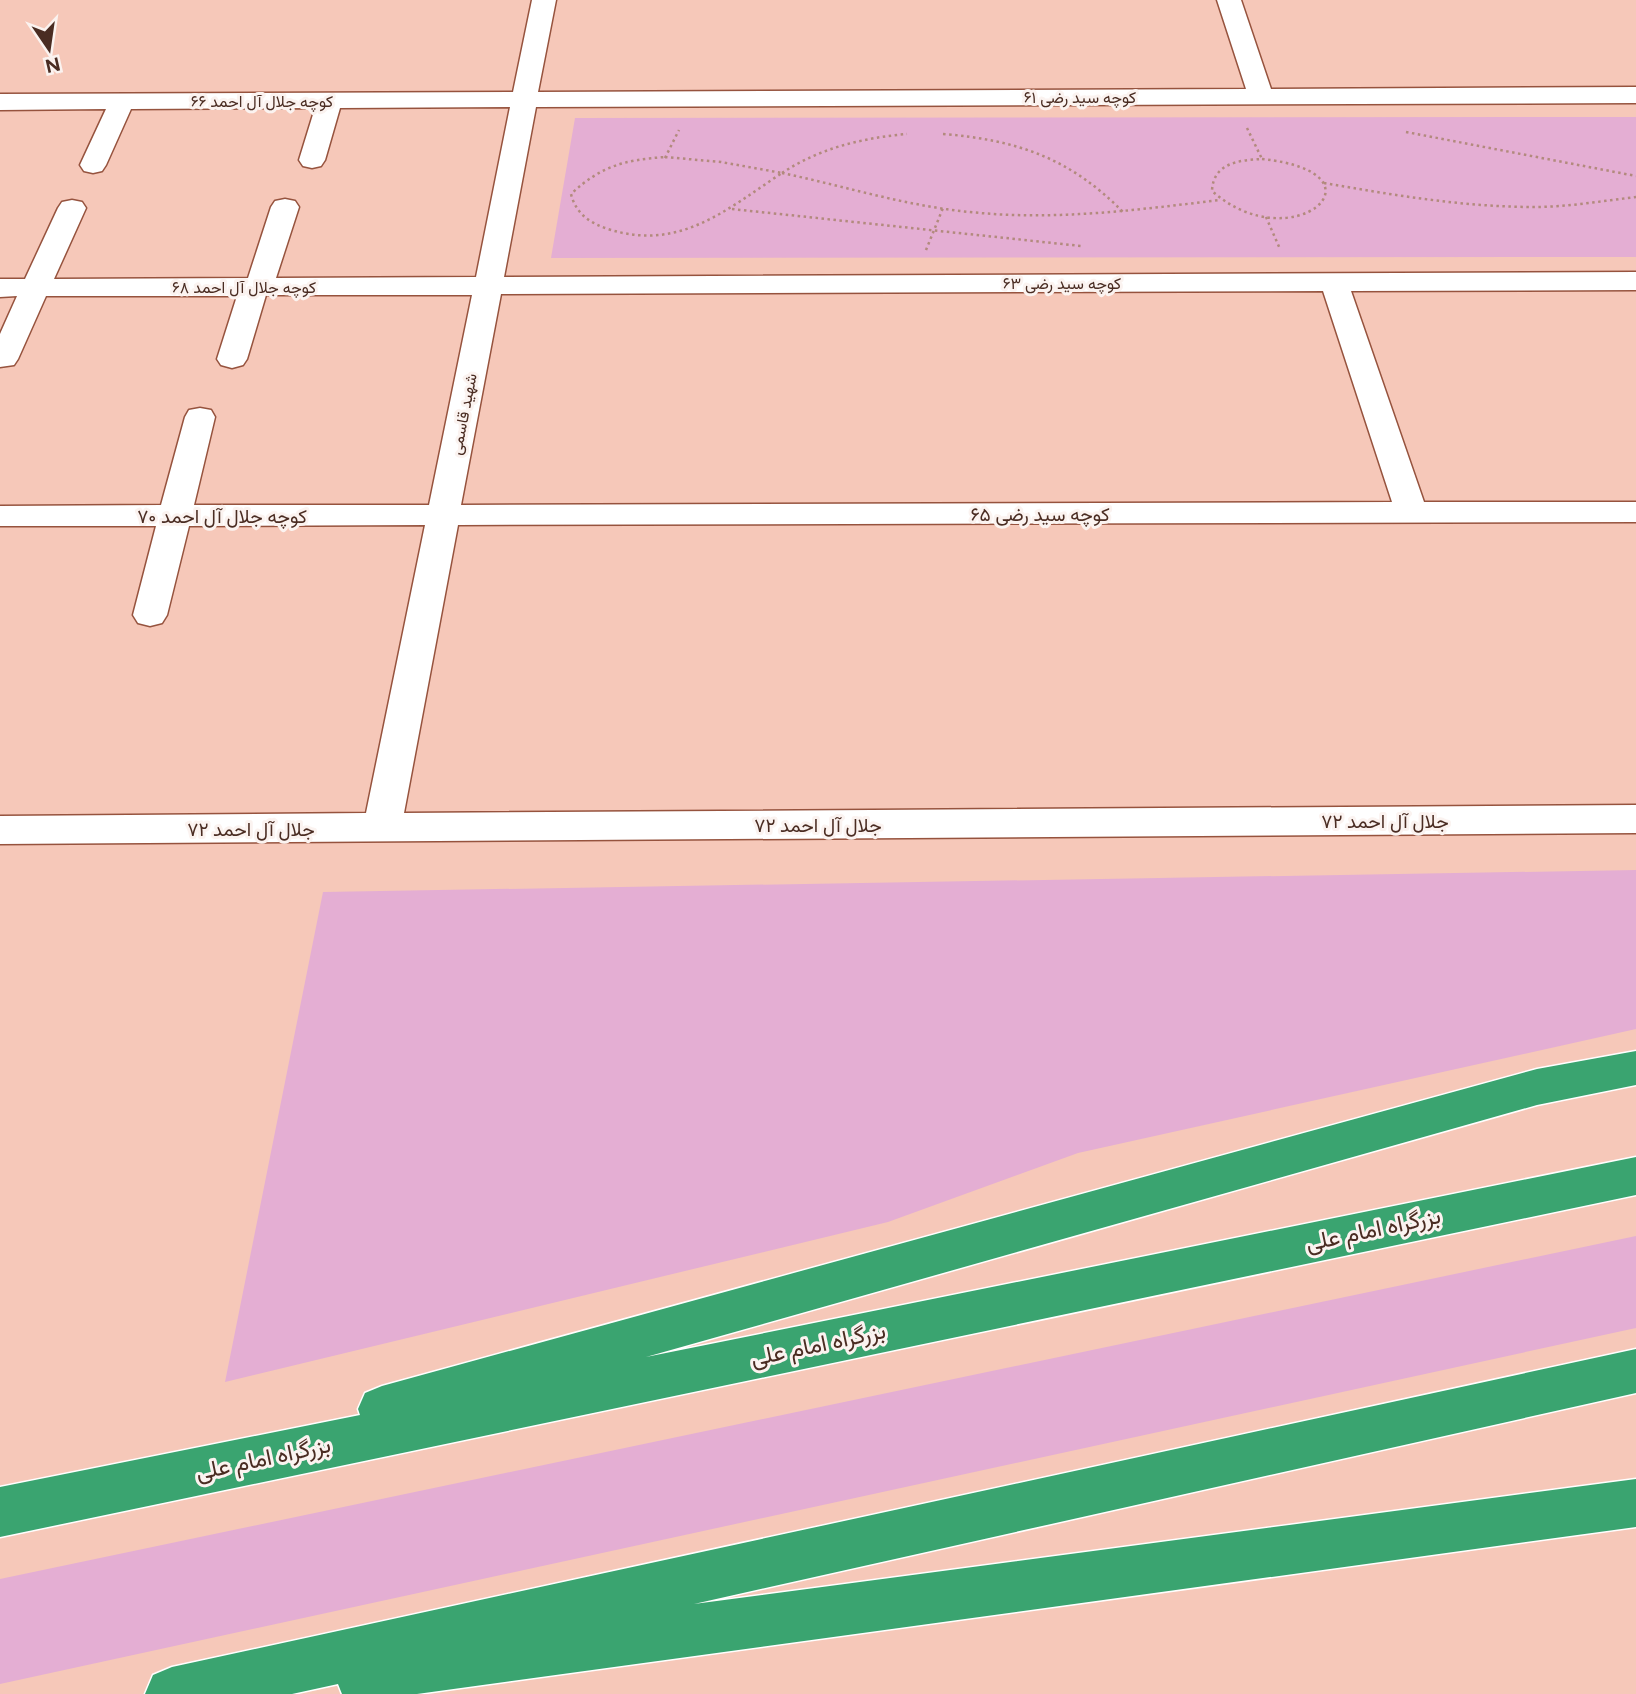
<svg xmlns="http://www.w3.org/2000/svg" width="1636" height="1694" font-family="Figtree,Vazirmatn,sans-serif">
<rect width="100%" height="100%" fill="#f6c8b9"/>
<!-- green -->
<g fill="#e4aed3">
<polygon points="1636,117 1636,257 551,258 575,118"/>
<polygon points="1636,870 1636,1029 1078,1153 888,1222 225,1382 323,892"/>
<polygon points="1636,1236 1636,1328 0,1684 0,1579"/>
</g>
<g fill="none" stroke-linecap="round" stroke-linejoin="round">
<defs>
<path id="minor" d="M532 0H556L538 92 1246 89 1217 0H1241L1271 89 1636 87V103L536 107 504 277 1636 272V290L1351 291 1424 502H1636V522L458 525 404 813 1636 805V833L0 844V816L366 813 425 525 189 526 167 615 162 623 150 626 138 623 133 615 156 526H0V506L161 505 185 417 189 410 200 408 211 410 215 417 194 505H429L472 295H266L247 359 243 365 232 368 221 365 217 359 237 296H46L18 359 14 365 0 367V334L17 296 0 297V279H25L58 208 62 202 72 200 82 202 86 208 54 279 248 278 271 207 275 201 285 199 295 201 299 207 276 278 476 277 510 107 340 108 325 160 321 166 312 168 303 166 299 160 315 108 131 109 106 165 102 171 93 173 84 171 80 165 106 109 0 110V94L513 92ZM1323 291 1392 502 461 505 501 294Z"/>
<g id="highway">
<polygon points="1636,1051 1636,1085 1537,1105 646,1357 1636,1157 1636,1195 0,1537 0,1487 360,1415 358,1409 365,1393 382,1386 1537,1069"/>
<polygon points="1636,1349 1636,1393 694,1604 1636,1479 1636,1527 417,1694 342,1694 338,1684 292,1694 145,1694 153,1675 172,1667"/>
</g>
</defs>
<!-- minor casing -->
<use href="#minor" stroke="#96533e" stroke-width="3"/>
<!-- highway casing -->
<use href="#highway" stroke="#fff" stroke-width="3"/>
<!-- path -->
<g stroke="#b28a7d" stroke-width="2.5" stroke-dasharray="2.5 3.5" stroke-linecap="butt">
<polyline points="1247,128 1262,159"/>
<polyline points="1406,132 1636,176"/>
<path d="M943 134C1017 140 1070 158 1123 212"/>
<path d="M665 157 721 162 782 173C726 210 679 252 608 229 590 223 576 214 571 194 601 166 624 160 665 157Z"/>
<polyline points="665,158 679,130"/>
<path d="M1262 159C1394 173 1292 262 1212 191 1213 163 1239 160 1262 159Z"/>
<path d="M782 173C844 186 906 206 970 212 1054 221 1136 210 1220 200"/>
<path d="M782 173C820 148 862 138 907 134"/>
<path d="M1324 183C1393 195 1463 207 1534 207 1568 207 1602 201 1636 197"/>
<polyline points="732,209 1081,246"/>
<polyline points="1266,217 1280,249"/>
<polyline points="926,250 943,208"/>
</g>
<!-- minor -->
<use href="#minor" fill="#fff" fill-rule="evenodd"/>
<!-- highway -->
<use href="#highway" fill="#3aa470" fill-rule="evenodd"/>
</g>
<g text-anchor="middle" stroke-width="6" stroke-linejoin="round" paint-order="stroke">
<!-- far-street labels -->
<g font-size="16" fill="#4a2c22" stroke="#fbf3f0">
<text x="1080" y="103">کوچه سید رضی ۶۱</text>
<text x="262" y="107">کوچه جلال آل احمد ۶۶</text>
<text x="1062" y="289">کوچه سید رضی ۶۳</text>
<text x="244" y="293">کوچه جلال آل احمد ۶۸</text>
<text transform="translate(463 414) rotate(-79)" y="6">شهید قاسمی</text>
</g>
<!-- street labels -->
<g font-size="19" fill="#4a2c22" stroke="#fbf3f0">
<text x="1040" y="521">کوچه سید رضی ۶۵</text>
<text x="222" y="523">کوچه جلال آل احمد ۷۰</text>
<text x="1385" y="828">جلال آل احمد ۷۲</text>
<text x="818" y="832">جلال آل احمد ۷۲</text>
<text x="251" y="836">جلال آل احمد ۷۲</text>
</g>
<!-- near-street labels -->
<g font-size="23" fill="#4a2c22" stroke="#fbf3f0">
<text transform="translate(1373 1229) rotate(-12)" y="8">بزرگراه امام علی</text>
<text transform="translate(818 1344) rotate(-12)" y="8">بزرگراه امام علی</text>
<text transform="translate(263 1458) rotate(-12)" y="8">بزرگراه امام علی</text>
</g>
</g>
<!-- north arrow -->
<g transform="translate(49 49) rotate(167)" stroke="#fbf3f0" stroke-width="5" paint-order="stroke">
<path d="M0-5L12 26L0 18L-12 26Z" fill="#4a2c22"/>
<text y="-10" font-size="19" font-weight="bold" text-anchor="middle" fill="#4a2c22">N</text>
</g>
</svg>
